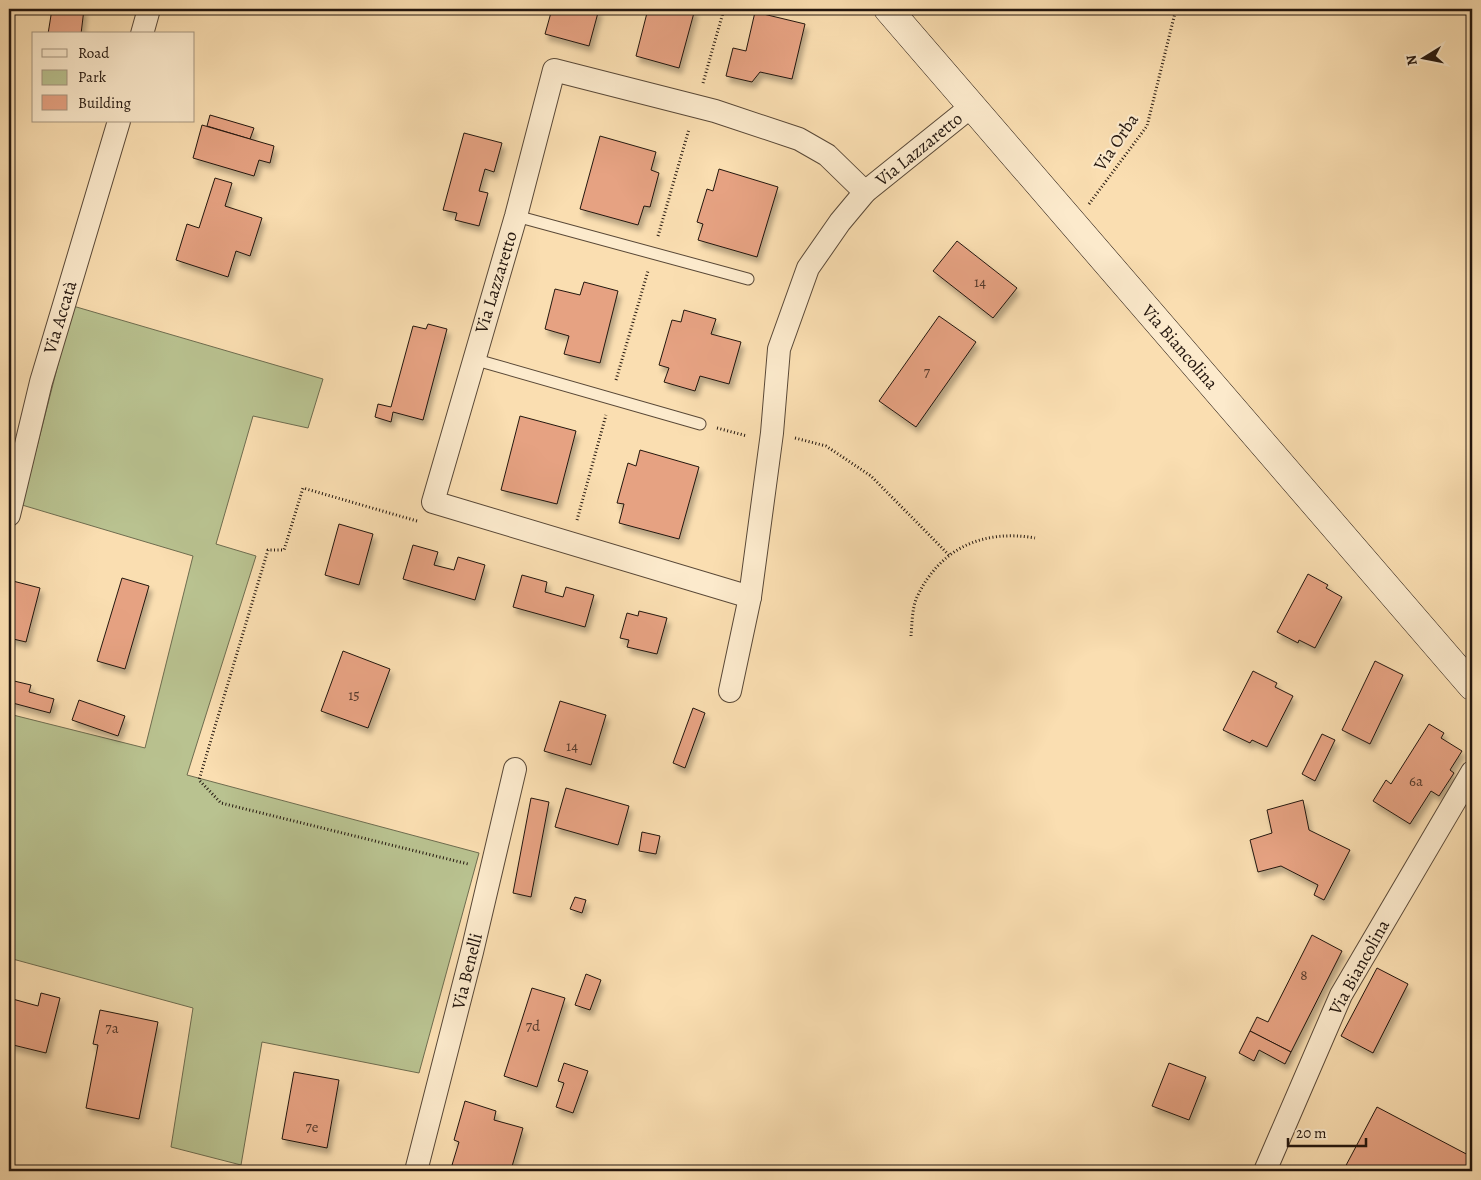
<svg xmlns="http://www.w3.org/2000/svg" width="1481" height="1180" font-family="Alegreya,serif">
<defs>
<filter id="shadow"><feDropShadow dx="3" dy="5.5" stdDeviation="2.5" flood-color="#0004"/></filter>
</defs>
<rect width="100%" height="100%" fill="#fadeb1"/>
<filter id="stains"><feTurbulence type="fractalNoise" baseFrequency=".004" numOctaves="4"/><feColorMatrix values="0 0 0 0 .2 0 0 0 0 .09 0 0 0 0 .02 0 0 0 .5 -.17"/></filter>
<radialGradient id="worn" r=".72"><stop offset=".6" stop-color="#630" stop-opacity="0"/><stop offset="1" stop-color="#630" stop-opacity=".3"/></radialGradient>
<!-- green -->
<polygon fill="#b9c290" stroke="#6e6c4f" points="73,306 323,379 308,428 253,416 216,544 256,556 187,775 479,853 419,1073 262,1042 241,1165 171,1147 193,1008 9,958 9,714 145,748 193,556 22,505"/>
<!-- building -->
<g fill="#e6a282" stroke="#23160e" filter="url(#shadow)">
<polygon points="52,9 84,9 81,34 48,34"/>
<polygon points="552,9 599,9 589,46 545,34"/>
<polygon points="648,9 695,9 679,68 636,56"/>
<polygon points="755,12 805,24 792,79 760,72 752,82 726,76 733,48 746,51"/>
<polygon points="210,115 254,128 250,139 207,126"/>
<polygon points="202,125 274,146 270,163 259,160 254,176 193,158"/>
<polygon points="464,133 502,143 494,172 485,169 479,191 488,193 479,226 455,220 457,213 443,210"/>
<polygon points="600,136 656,152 651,170 659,173 650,207 644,206 638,225 580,209"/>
<polygon points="719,169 778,187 757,257 698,240 703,224 697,222 707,189 713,191"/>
<polygon points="215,178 232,183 225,206 262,218 250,256 236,251 228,277 176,260 187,224 199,228"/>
<polygon points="957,241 1017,288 993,318 933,271"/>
<polygon points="584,282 618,291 600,363 564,354 569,336 545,329 555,289 580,295"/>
<polygon points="684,310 716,319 711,334 741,342 729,384 700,376 695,391 664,382 669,368 659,365 672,320 681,322"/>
<polygon points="939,316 976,342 916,427 879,401"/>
<polygon points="428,324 447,329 423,420 393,412 391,422 375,417 378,404 391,407 413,326 426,329"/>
<polygon points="520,416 576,431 557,504 501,490"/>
<polygon points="640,450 699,467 679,539 619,523 624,504 617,503 628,463 636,466"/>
<polygon points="339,524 373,534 359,585 325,575"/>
<polygon points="413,545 438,552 434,565 454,570 458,557 485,565 475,600 403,579"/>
<polygon points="1308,574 1328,585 1326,588 1342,597 1315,648 1299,640 1298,643 1277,632"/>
<polygon points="522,575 547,582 545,592 563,597 566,587 594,595 585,627 513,607"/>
<polygon points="122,578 149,586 125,669 97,661"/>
<polygon points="9,580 40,588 26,642 9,638"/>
<polygon points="639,611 667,618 657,654 627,647 629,640 620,638 627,613 638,616"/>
<polygon points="343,651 390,669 368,728 321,711"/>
<polygon points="1375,661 1403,675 1370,744 1342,730"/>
<polygon points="1253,671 1277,683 1275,687 1293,696 1267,747 1252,740 1250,743 1223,730"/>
<polygon points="14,681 31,685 29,692 54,699 50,713 9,702"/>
<polygon points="79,700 125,716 118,736 72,720"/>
<polygon points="560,701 606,715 591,765 544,751"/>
<polygon points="693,708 705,713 685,768 673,763"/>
<polygon points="1429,724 1444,733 1441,738 1462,751 1450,770 1454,773 1439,796 1431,791 1410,824 1373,801 1386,780 1391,784"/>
<polygon points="1322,734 1335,740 1315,781 1302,774"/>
<polygon points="566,788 629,806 618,845 555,827"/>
<polygon points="531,798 549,802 531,897 513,893"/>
<polygon points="1303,800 1309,830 1350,850 1324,900 1314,895 1318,885 1281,866 1258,872 1250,840 1272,833 1267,810"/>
<polygon points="642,832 660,836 656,854 639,851"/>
<polygon points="575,897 586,900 582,913 570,909"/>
<polygon points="1312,935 1342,951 1291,1052 1250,1031 1257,1017 1268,1022"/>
<polygon points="1377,968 1408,984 1373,1053 1341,1036"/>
<polygon points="586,974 601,980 590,1010 575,1005"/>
<polygon points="532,988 565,998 537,1087 504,1076"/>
<polygon points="41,993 60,998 46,1053 9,1044 9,998 38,1006"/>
<polygon points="100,1010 158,1022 139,1119 86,1108 98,1045 93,1044"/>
<polygon points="1250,1031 1291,1052 1285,1064 1259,1050 1254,1061 1239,1053"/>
<polygon points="564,1063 588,1071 573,1113 556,1107 564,1083 558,1081"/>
<polygon points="1169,1063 1206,1077 1189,1120 1152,1106"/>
<polygon points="294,1072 339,1080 327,1148 282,1139"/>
<polygon points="465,1101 496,1111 494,1120 523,1128 511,1170 501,1167 499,1171 483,1166 482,1171 471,1171 452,1165 459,1142 454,1140"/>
<polygon points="1377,1107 1472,1157 1472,1171 1343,1171"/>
</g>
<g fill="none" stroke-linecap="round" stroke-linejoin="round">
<defs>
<g id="lane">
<polyline points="516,216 748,279"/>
<polyline points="473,359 700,424"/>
</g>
<g id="street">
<polyline points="142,34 149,9"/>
<polyline points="9,515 41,382 119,121"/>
<polyline points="750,597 433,502 516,216 554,70 715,111 799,139 827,155 865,192"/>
<polyline points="730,691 750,597 772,433 779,349 808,268 840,222 865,192 972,106"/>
<polyline points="416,1171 472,952 515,769"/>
<polyline points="1265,1171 1341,995 1472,772"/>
</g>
<polyline id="secondary" points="888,9 1472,686"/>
</defs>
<!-- lane casing -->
<use href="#lane" stroke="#594837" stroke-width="13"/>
<!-- street casing -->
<use href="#street" stroke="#594837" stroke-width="24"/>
<!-- secondary casing -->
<use href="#secondary" stroke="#23160e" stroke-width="29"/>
<!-- path -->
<g stroke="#23160e" stroke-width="3" stroke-dasharray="1 2.5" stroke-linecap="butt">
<polyline points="703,83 724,9"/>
<polyline points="1089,204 1147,126 1176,9"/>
<polyline points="658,236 689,129"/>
<polyline points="616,380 648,271"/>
<polyline points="717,428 747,436"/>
<polyline points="795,438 826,446 871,476 949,555"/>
<polyline points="577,520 606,415"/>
<polyline points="417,521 303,488 284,550 268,550 199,780 221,803 468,864"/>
<path d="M911 636C912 624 912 608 917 597 940 548 983 529 1035 538"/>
</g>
<!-- lane -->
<use href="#lane" stroke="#fceacc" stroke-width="11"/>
<!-- street -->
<use href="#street" stroke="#fceacc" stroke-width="22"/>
<!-- secondary -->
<use href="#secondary" stroke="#fceacc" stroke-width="28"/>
</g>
<g text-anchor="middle" stroke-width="4.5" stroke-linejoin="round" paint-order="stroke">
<!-- number labels -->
<g font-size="15" fill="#54392b">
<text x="980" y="287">14</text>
<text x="927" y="377">7</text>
<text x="354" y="700">15</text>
<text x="572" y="751">14</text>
<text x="1416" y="786">6a</text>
<text x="1304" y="980">8</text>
<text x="533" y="1031">7d</text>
<text x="112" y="1033">7a</text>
<text x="312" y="1132">7e</text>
</g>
<!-- street labels -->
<g font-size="18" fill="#23160e" stroke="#fceacc">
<text transform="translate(1116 142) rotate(-56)" y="6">Via Orba</text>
<text transform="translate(919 149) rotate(-39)" y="6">Via Lazzaretto</text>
<text transform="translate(496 282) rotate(-73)" y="6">Via Lazzaretto</text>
<text transform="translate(60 317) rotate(-73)" y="6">Via Accatà</text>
<text transform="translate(1180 347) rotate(49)" y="6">Via Biancolina</text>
<text transform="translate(1359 967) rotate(-61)" y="6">Via Biancolina</text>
<text transform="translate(467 971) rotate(-76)" y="6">Via Benelli</text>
</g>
</g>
<!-- margin -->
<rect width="1481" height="1180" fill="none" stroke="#fadeb1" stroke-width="30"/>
<rect x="10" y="10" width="1461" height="1160" fill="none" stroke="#23160e" stroke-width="2.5"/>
<rect x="15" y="15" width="1451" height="1150" fill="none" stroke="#23160e"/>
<!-- legend -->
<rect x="32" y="32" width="162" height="90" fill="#fceacc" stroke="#a59580"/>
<rect x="42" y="49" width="25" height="8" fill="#fceacc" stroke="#a59580"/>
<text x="78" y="58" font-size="15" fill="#23160e">Road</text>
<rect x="42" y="70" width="25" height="15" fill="#b9c290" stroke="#a59580"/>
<text x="78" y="82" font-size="15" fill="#23160e">Park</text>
<rect x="42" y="95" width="25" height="15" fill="#e6a282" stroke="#a59580"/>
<text x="78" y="108" font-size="15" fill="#23160e">Building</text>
<!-- north arrow -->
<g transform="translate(1424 58) rotate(260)" stroke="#fceacc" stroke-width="4" paint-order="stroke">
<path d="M0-4L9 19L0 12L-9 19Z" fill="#23160e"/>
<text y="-8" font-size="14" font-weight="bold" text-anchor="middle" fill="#23160e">N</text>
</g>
<!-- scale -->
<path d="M1288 1138v8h78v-8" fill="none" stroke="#23160e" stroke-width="2.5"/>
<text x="1296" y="1138" font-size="15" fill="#23160e" stroke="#fceacc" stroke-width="4" paint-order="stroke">20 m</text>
<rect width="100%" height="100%" filter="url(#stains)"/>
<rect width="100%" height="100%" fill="url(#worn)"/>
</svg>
